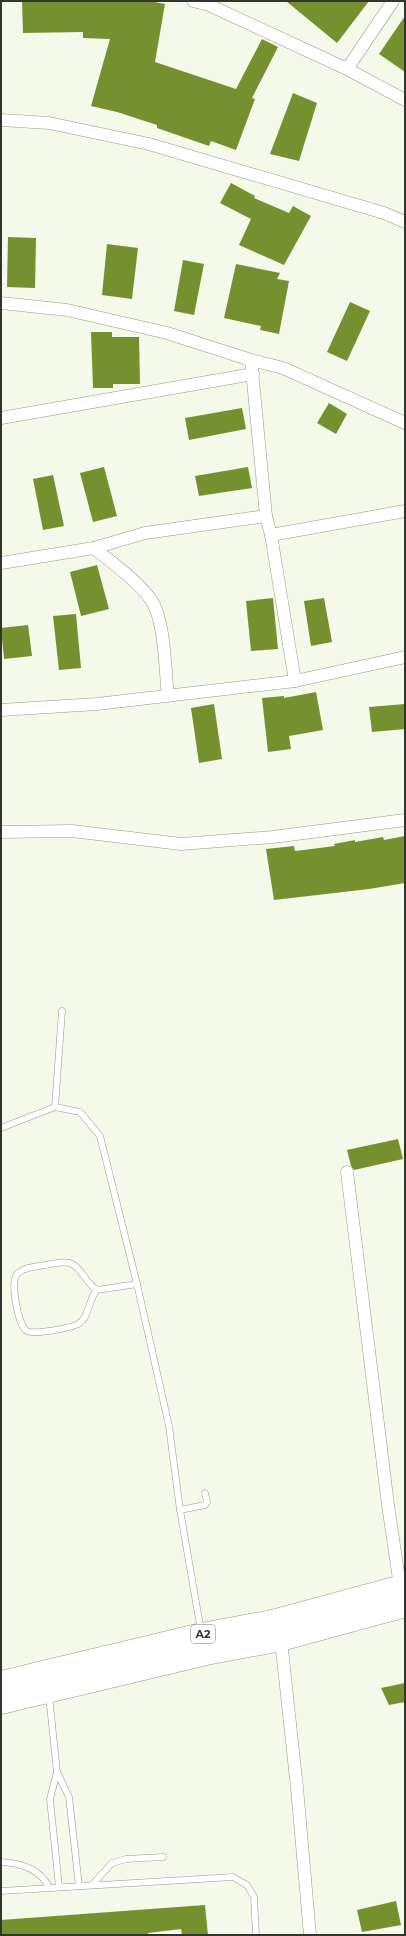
<svg xmlns="http://www.w3.org/2000/svg" width="406" height="1936" font-family="Montserrat,sans-serif">
<rect width="100%" height="100%" fill="#f4f9ea"/>
<!-- building -->
<g fill="#75902f">
<polygon points="22,1 150,1 165,4 155,62 236,89 262,39 278,47 252,98 255,99 236,150 211,141 209,146 157,128 157,125 117,112 91,106 110,39 83,38 83,32 23,33"/>
<polygon points="286,1 369,1 337,43"/>
<polygon points="405,16 405,72 379,54"/>
<polygon points="293,93 317,103 299,161 270,154"/>
<polygon points="231,183 255,196 254,198 289,213 293,206 311,216 284,265 239,245 251,219 220,203"/>
<polygon points="8,237 36,238 35,288 7,287"/>
<polygon points="107,244 138,248 132,299 102,295"/>
<polygon points="183,260 204,264 194,315 174,311"/>
<polygon points="236,264 280,273 277,279 289,281 279,334 260,330 261,326 224,318"/>
<polygon points="350,302 370,311 347,361 327,352"/>
<polygon points="91,332 112,332 112,337 139,337 140,384 113,384 113,388 93,388"/>
<polygon points="329,403 347,414 336,434 317,423"/>
<polygon points="242,408 246,429 189,440 185,418"/>
<polygon points="104,467 117,516 93,522 80,473"/>
<polygon points="248,467 252,488 199,496 195,476"/>
<polygon points="53,475 64,526 43,530 33,479"/>
<polygon points="97,565 109,609 81,616 70,572"/>
<polygon points="273,598 278,649 251,651 246,601"/>
<polygon points="324,598 332,642 311,646 304,601"/>
<polygon points="76,614 81,668 59,670 53,616"/>
<polygon points="28,625 32,656 4,659 1,628"/>
<polygon points="316,692 323,730 289,736 291,749 268,752 262,698 284,696 284,698"/>
<polygon points="214,704 222,759 199,763 191,708"/>
<polygon points="405,704 405,729 372,732 369,707"/>
<polygon points="405,836 405,883 369,889 274,900 266,849 294,846 295,851 335,846 334,844 355,840 355,842 383,837 384,840"/>
<polygon points="398,1139 403,1159 354,1170 351,1166 347,1150"/>
<polygon points="405,1683 405,1702 389,1705 381,1688"/>
<polygon points="396,1901 401,1925 362,1932 357,1910"/>
<polygon points="205,1905 208,1935 182,1935 181,1929 148,1933 148,1935 1,1935 1,1920"/>
</g>
<g fill="none" stroke-linecap="round" stroke-linejoin="round">
<defs>
<g id="lane">
<polyline points="55,1107 62,1011"/>
<polyline points="1,1128 55,1107 80,1112 100,1136 137,1284 169,1426 180,1510 201,1631"/>
<path d="M97 1290C86 1283 81 1268 72 1264 64 1260 54 1264 45 1265 36 1267 23 1267 17 1274 10 1282 18 1326 27 1331 34 1335 71 1328 78 1324 90 1317 88 1299 97 1290L137 1284"/>
<polyline points="180,1510 205,1505 207,1502 205,1493"/>
<polyline points="49,1696 57,1772 50,1799 59,1887"/>
<polyline points="57,1772 69,1797 79,1886"/>
<path d="M1 1862C21 1863 40 1869 49 1887"/>
<polyline points="92,1885 112,1863 126,1859 163,1857"/>
<polyline points="1,1891 233,1877 247,1885 254,1897 256,1935"/>
</g>
<g id="street">
<polyline points="193,1 209,5 347,69 405,100"/>
<polyline points="347,69 393,1"/>
<polyline points="1,120 49,123 149,144 384,213 405,222"/>
<polyline points="1,303 67,310 167,333 251,360 283,368 405,423"/>
<polyline points="251,360 266,516 271,535 295,681"/>
<polyline points="1,418 253,374"/>
<polyline points="271,535 405,511"/>
<path d="M94 548C111 562 144 585 154 605 165 627 165 670 168 696"/>
<polyline points="1,563 94,548 145,533 266,516"/>
<polyline points="1,710 97,704 295,681 405,657"/>
<polyline points="1,832 72,831 181,844 273,837 405,820"/>
<polyline points="347,1172 388,1505 400,1586"/>
<polyline points="281,1640 297,1788 310,1935"/>
</g>
<g id="highway">
<polyline points="1,1682 202,1634 272,1621 405,1585"/>
<polyline points="1,1703 206,1654 281,1640 405,1606"/>
</g>
</defs>
<!-- lane casing -->
<use href="#lane" stroke="#94998c" stroke-width="7"/>
<!-- street casing -->
<use href="#street" stroke="#94998c" stroke-width="13"/>
<!-- highway casing -->
<use href="#highway" stroke="#94998c" stroke-width="23"/>
<!-- lane -->
<use href="#lane" stroke="#fff" stroke-width="6"/>
<!-- street -->
<use href="#street" stroke="#fff" stroke-width="12"/>
<!-- highway -->
<use href="#highway" stroke="#fff" stroke-width="22"/>
</g>
<g text-anchor="middle" stroke-width="4" stroke-linejoin="round" paint-order="stroke">
<!-- shield labels -->
<rect fill="#fff" stroke="#70716d" stroke-width="1" x="191" y="1625" width="24" height="18" rx="3"/>
<g font-size="11" font-weight="bold" fill="#32342e">
<text x="203" y="1638">A2</text>
</g>
</g>
<!-- border -->
<rect width="406" height="1936" fill="none" stroke="#32342e" stroke-width="4"/>
</svg>
